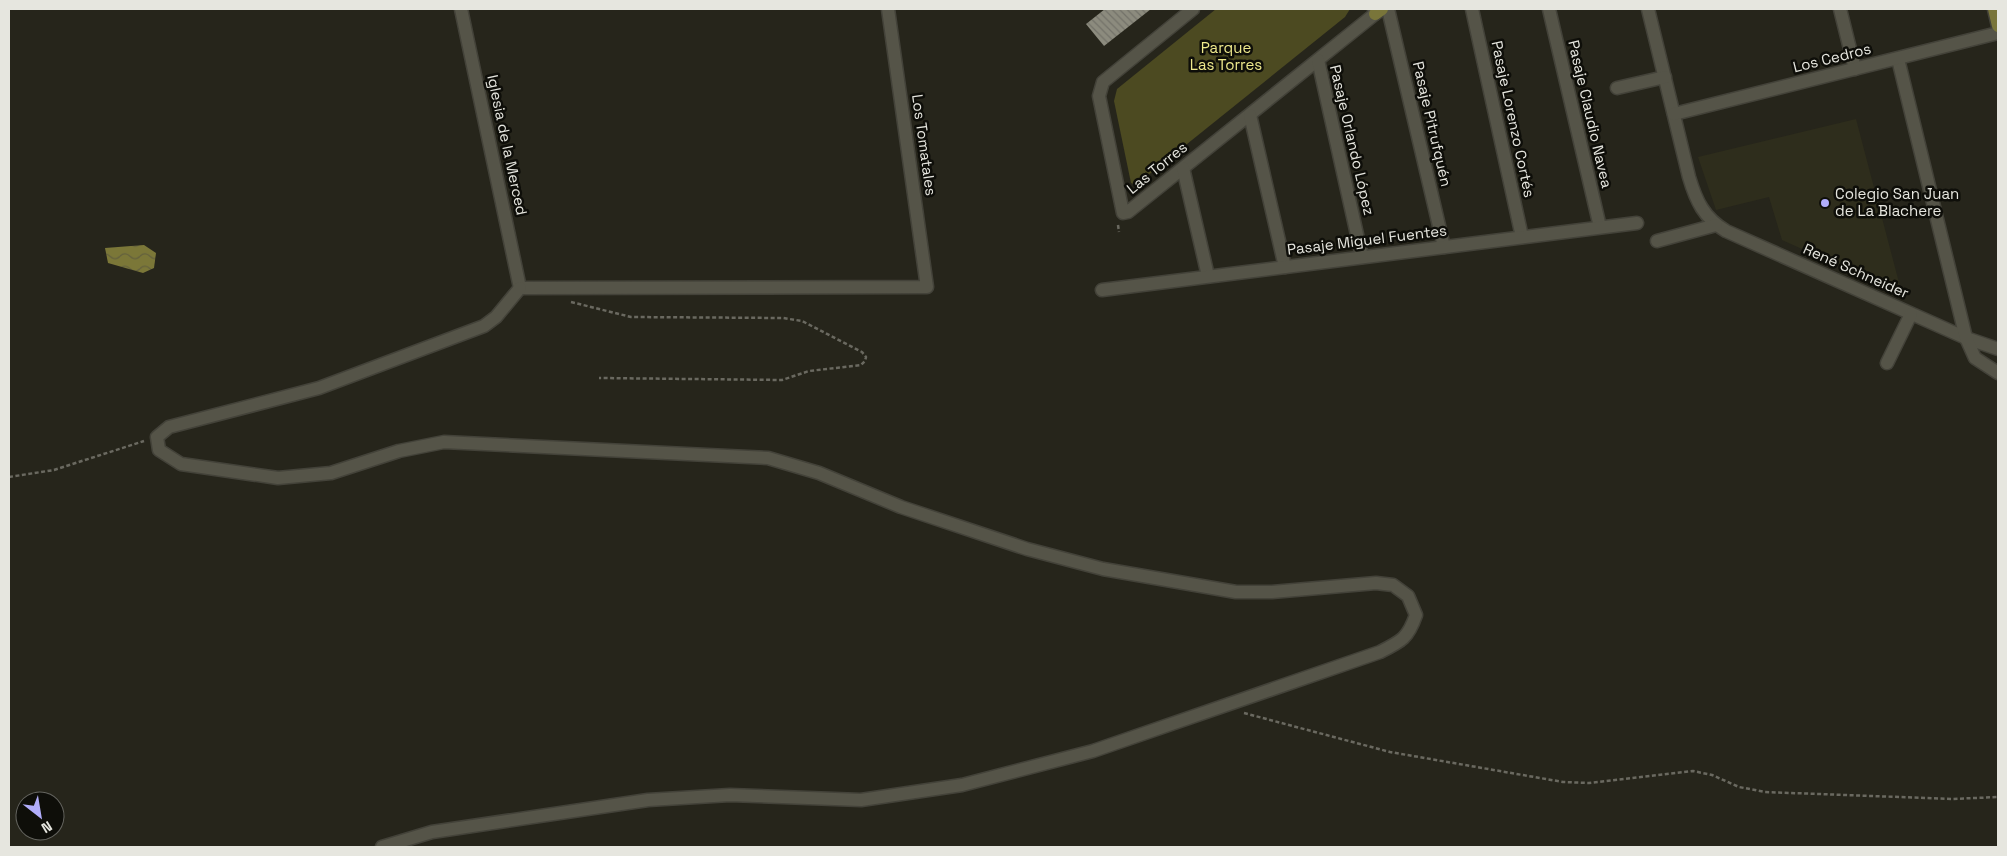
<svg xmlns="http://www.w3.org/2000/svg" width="2007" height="856" font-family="'Space Grotesk',sans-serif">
<defs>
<pattern id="water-waves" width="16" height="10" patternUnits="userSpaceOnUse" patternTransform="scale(1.25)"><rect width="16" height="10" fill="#7b7738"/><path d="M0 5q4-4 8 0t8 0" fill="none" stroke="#63603d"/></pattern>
<pattern id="building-back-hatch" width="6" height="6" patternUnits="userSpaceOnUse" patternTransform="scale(1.25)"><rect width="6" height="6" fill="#8c8b7e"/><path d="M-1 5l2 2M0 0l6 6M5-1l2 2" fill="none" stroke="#737269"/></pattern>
</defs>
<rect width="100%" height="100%" fill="#26251b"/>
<!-- built -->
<polygon fill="#2e2d1c" points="1856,119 1902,294 1782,240 1769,197 1716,210 1698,157"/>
<!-- green -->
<polygon fill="#4c4a21" points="1216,9 1350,9 1345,17 1136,185 1131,183 1114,101 1117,89"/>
<!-- water -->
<polygon fill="url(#water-waves)" points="144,245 156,253 154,268 143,273 108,263 105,248"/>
<!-- building -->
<polygon fill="url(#building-back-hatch)" points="1105,9 1151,9 1104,46 1086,24"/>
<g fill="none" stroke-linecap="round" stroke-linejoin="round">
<defs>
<g id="street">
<polyline points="461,9 520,288"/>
<polyline points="1193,9 1103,82 1099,96 1123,213 1128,212 1375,14 1374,9"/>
<polyline points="1388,9 1444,247"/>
<polyline points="1472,9 1522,237"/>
<polyline points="1549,9 1600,227"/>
<path d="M1648 9 1689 177C1696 201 1704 218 1726 231L1966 338 1998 349"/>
<polyline points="1840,9 1855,69"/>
<polyline points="1898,59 1966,338 1975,358 1998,373"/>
<polyline points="1318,60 1362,257"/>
<polyline points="1617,88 1665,77"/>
<polyline points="1674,114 1998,33"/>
<polyline points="1250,115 1285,267"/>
<polyline points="1183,168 1208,276"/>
<polyline points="1657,241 1716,225"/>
<polyline points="520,288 927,287 888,9"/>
<polyline points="1102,290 1637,223"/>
<polyline points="1887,363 1911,314"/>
<path d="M382 847 432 832 648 800 730 795 861 800 962 785 1093 751 1380 652C1402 641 1408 638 1416 615L1408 596 1393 585 1376 583 1272 592H1236L1103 569 1027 549 901 507 819 473 768 458 444 442 399 451 331 473 278 478 181 464 159 450 157 437 169 427 319 388 484 326 496 317 520 288"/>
</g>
<g id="secondary">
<polyline points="1994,9 1998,26"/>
<polyline points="1375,14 1382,9"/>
</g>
</defs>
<!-- street casing -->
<use href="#street" stroke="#434239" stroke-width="15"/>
<!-- secondary casing -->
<use href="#secondary" stroke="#434239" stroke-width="15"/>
<!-- path -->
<g stroke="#6a6960" stroke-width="2.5" stroke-dasharray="4 2.5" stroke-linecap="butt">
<polyline points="1118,225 1119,232"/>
<polyline points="571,302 631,317 783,318 802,321 862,352 866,357 865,361 861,365 809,371 782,380 599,378"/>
<polyline points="9,477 54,470 144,441"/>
<polyline points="1244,713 1390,752 1563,782 1589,783 1693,771 1712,775 1739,787 1765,792 1952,799 1998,797"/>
</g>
<!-- street -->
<use href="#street" stroke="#555448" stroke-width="12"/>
<!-- secondary -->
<use href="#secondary" stroke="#79753a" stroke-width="12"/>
</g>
<!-- markers -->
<circle fill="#b1adfa" stroke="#0e0e09" stroke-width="2" cx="1825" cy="203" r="5"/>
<g text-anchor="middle" stroke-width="5" stroke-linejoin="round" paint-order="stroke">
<!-- park labels -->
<g font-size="15" fill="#eee98c" stroke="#0e0e09">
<text x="1226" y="53">Parque<tspan x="1226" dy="17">Las Torres</tspan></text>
</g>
<!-- street labels -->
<g font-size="15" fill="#e6e6df" stroke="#0e0e09">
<text transform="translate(1832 58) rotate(-14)" y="5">Los Cedros</text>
<text transform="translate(1590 114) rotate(77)" y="5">Pasaje Claudio Navea</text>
<text transform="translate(1513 119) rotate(78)" y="5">Pasaje Lorenzo Cortés</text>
<text transform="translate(1432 124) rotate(77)" y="5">Pasaje Pitrufquén</text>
<text transform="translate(1352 140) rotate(77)" y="5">Pasaje Orlando López</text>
<text transform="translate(507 145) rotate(78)" y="5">Iglesia de la Merced</text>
<text transform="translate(924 145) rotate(82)" y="5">Los Tomatales</text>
<text transform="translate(1157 168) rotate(-39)" y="5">Las Torres</text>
<text transform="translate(1367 240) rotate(-7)" y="5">Pasaje Miguel Fuentes</text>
<text transform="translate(1856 271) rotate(24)" y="5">René Schneider</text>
</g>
<!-- poi labels -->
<g font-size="15" fill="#e6e6df" stroke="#0e0e09" text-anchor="start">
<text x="1835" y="199">Colegio San Juan<tspan x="1835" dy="17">de La Blachere</tspan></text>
</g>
</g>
<!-- border -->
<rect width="2007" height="856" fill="none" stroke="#e6e6df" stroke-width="20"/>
<!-- north arrow -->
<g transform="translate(40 816) rotate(149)"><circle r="24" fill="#0e0e09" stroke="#64645f"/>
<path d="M0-4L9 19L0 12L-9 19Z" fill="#b1adfa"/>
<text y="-8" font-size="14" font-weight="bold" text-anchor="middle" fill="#e6e6df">N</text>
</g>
</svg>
